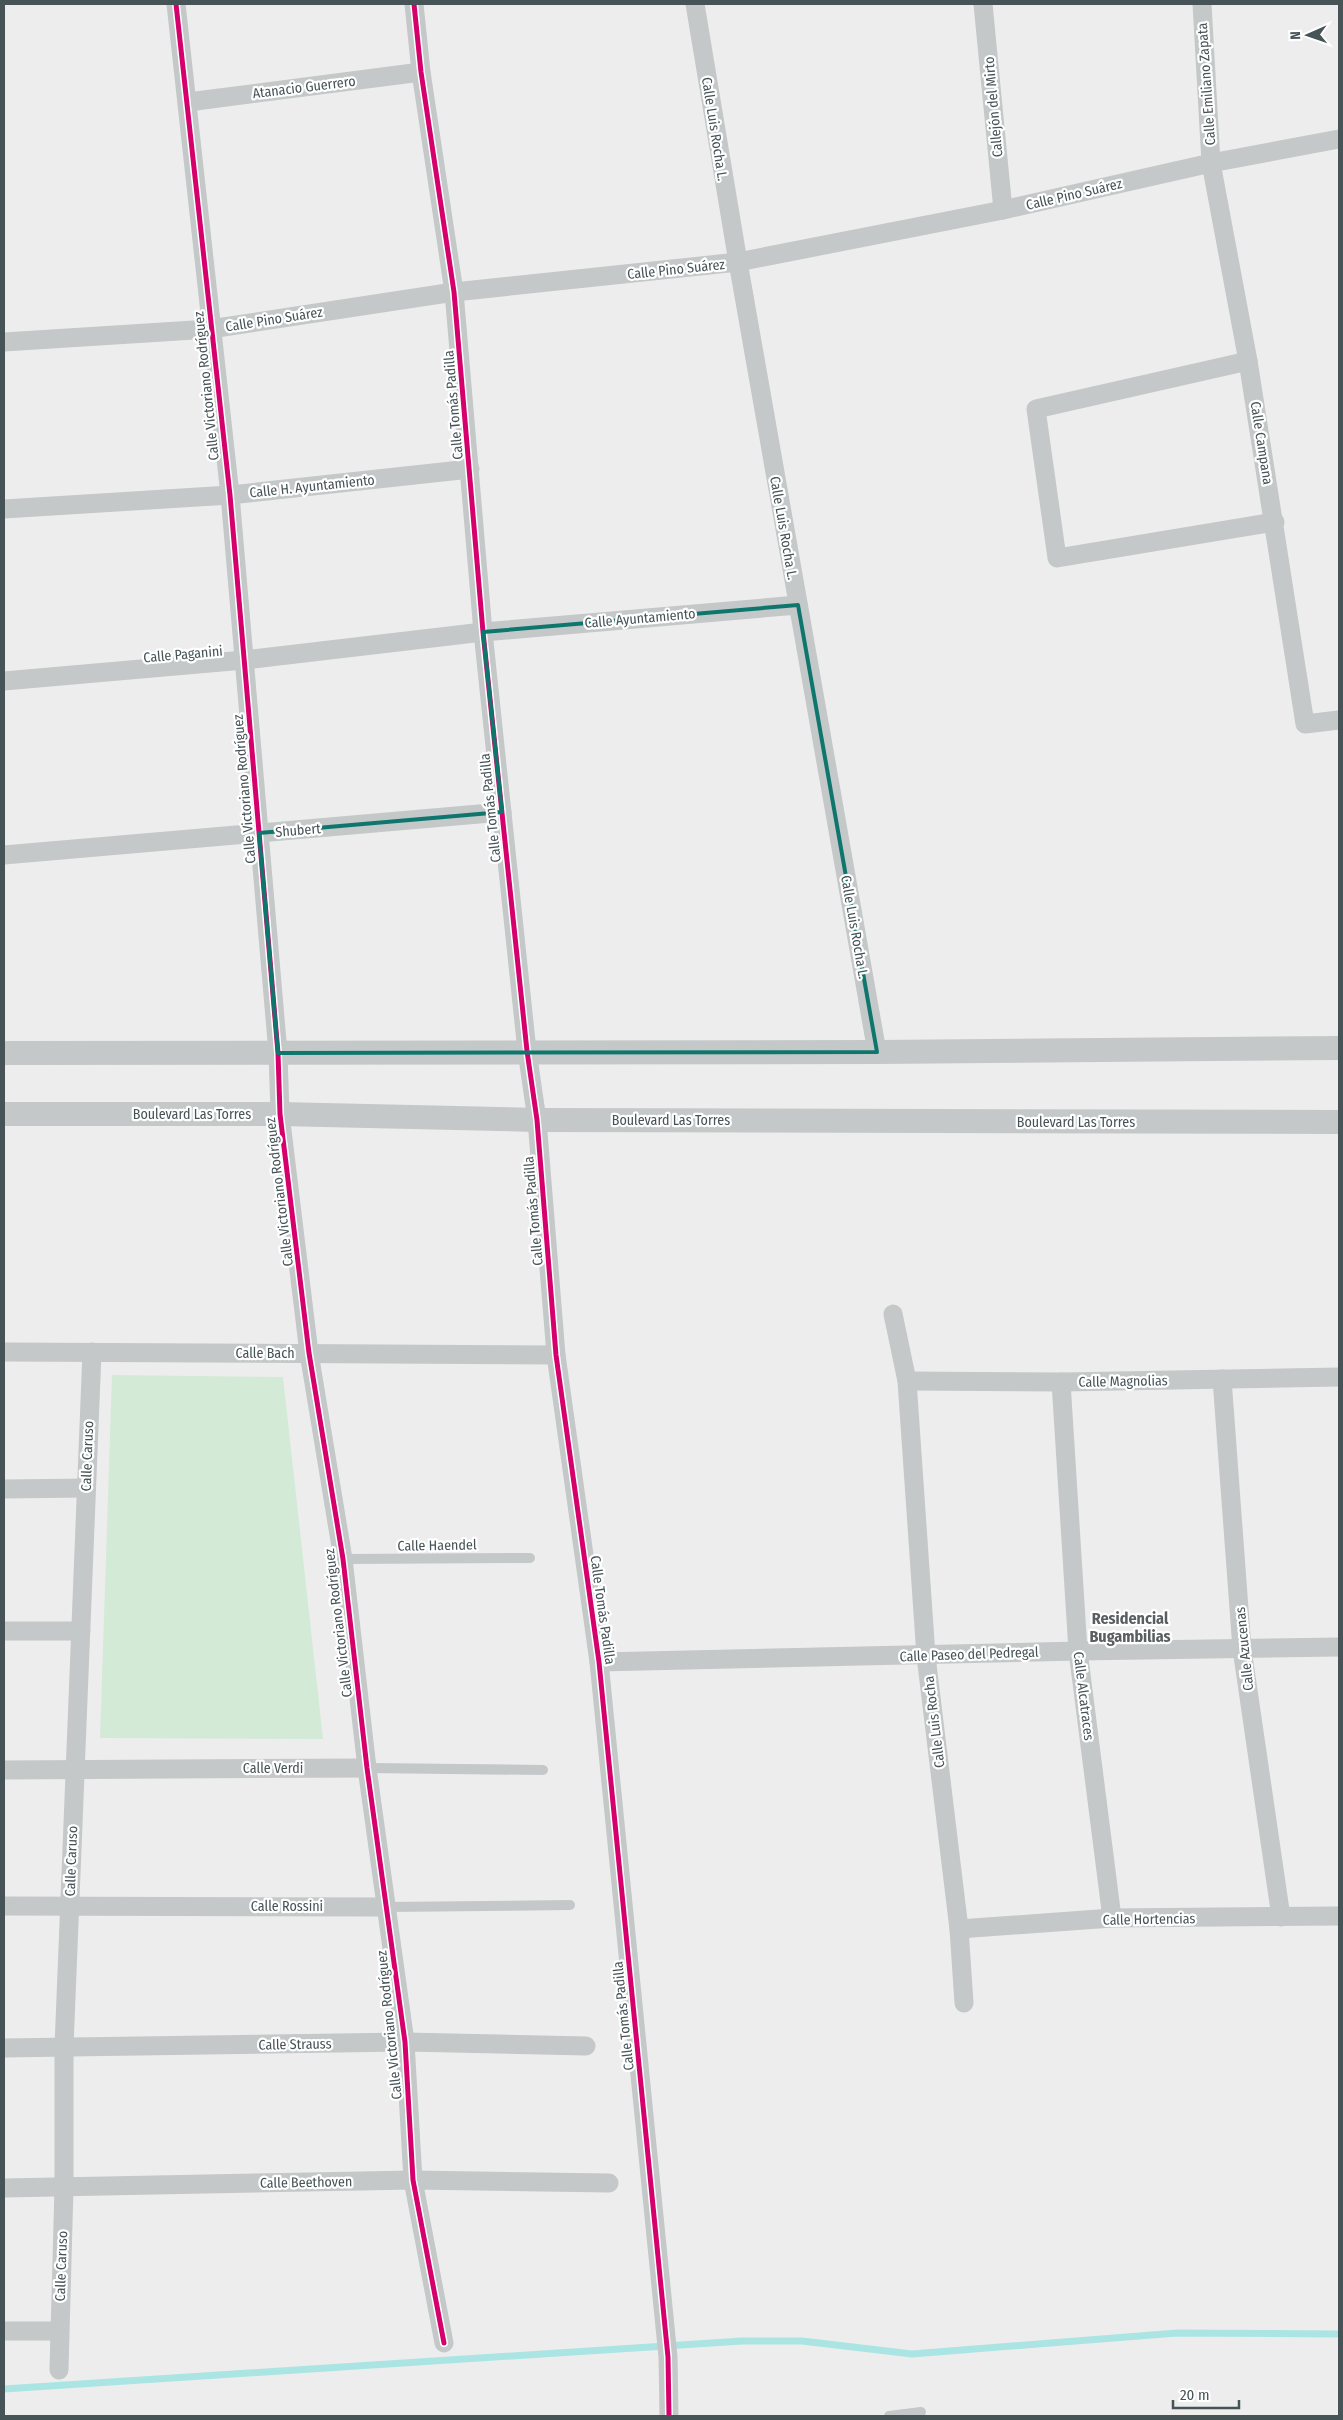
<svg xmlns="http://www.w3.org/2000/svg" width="1343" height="2420" font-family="'Fira Sans Condensed',sans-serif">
<rect width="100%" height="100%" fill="#ededed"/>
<!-- green -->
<polygon fill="#d3ead6" points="112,1375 283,1377 323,1739 100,1738"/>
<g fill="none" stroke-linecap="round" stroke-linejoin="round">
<!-- stream -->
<polyline stroke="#abe5e3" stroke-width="7" points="4,2389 742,2341 802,2341 912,2354 1177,2333 1339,2334"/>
<!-- service -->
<g stroke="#c4c8c8" stroke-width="10">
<polyline points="343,1559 530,1558"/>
<polyline points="367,1768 543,1770"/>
<polyline points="387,1907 570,1905"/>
<polyline points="889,2416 921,2412"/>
</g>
<!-- minor -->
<g stroke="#c4c8c8" stroke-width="19">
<polyline points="176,4 230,495 278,1053 280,1114 309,1353 343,1559 367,1768 405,2042 413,2180 444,2343"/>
<polyline points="414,4 421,72 454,292 483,632 527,1051 537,1120 556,1355 599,1662 668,2357 669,2416"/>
<polyline points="695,4 738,262 877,1052"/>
<polyline points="983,4 1003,210"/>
<polyline points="1202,4 1211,163 1248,361 1305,724 1339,720"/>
<polyline points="188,102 421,72"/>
<polyline points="4,342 210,329 454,292 738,262 1003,210 1211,163 1339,139"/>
<polyline points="1248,361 1036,409 1057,558 1275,522"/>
<polyline points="4,509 230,495 470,469"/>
<polyline points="4,681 244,660 483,632 798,605"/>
<polyline points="4,855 502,812"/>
<polyline points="893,1314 907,1381 926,1656 959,1929 964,2003"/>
<polyline points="4,1352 556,1355"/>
<polyline points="1222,1379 1242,1649 1281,1917"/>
<polyline points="907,1381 1061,1382 1339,1377"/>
<polyline points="1061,1382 1078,1651 1112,1918"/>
<polyline points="4,1489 86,1488"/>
<polyline points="4,1631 81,1631"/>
<polyline points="599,1662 1078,1651 1339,1647"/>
<polyline points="4,1770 367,1768"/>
<polyline points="4,1906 387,1907"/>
<polyline points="959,1929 1112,1918 1339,1916"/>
<polyline points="4,2048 405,2042 586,2046"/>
<polyline points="4,2188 413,2180 609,2183"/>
<polyline points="4,2331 59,2331"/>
<polyline points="59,2370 64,2187 64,2047 92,1352"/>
</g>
<!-- tertiary -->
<g stroke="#c4c8c8" stroke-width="24">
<polyline points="4,1053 877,1052 1339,1048"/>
<polyline points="4,1114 280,1114 537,1120 1339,1122"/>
</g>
<defs>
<g id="cycleway">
<polyline points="176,4 230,495 278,1053 280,1114 309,1353 343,1559 367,1768 405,2042 413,2180 444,2343"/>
<polyline points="414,4 421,72 454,292 483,632 527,1051 537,1120 556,1355 599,1662 668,2357 669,2416"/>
</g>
</defs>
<!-- cycleway casing -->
<use href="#cycleway" stroke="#fff" stroke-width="8"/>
<!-- cycleway -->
<use href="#cycleway" stroke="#d6006c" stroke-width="5"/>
</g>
<!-- marked area -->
<path fill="none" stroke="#0f766e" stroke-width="4" stroke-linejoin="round" d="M798 605 877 1052 278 1053 259 833 502 812 483 632Z"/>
<g text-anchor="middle" stroke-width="4.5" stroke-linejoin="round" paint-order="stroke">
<!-- street labels -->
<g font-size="14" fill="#465357" stroke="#fff">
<text transform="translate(1206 84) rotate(-94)" y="5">Calle Emiliano Zapata</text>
<text transform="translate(304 87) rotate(-7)" y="5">Atanacio Guerrero</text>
<text transform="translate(993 107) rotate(-95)" y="5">Callejón del Mirto</text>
<text transform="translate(715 129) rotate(81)" y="5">Calle Luis Rocha L.</text>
<text transform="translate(1074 194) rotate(-13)" y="5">Calle Pino Suárez</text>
<text transform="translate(676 269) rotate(-6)" y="5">Calle Pino Suárez</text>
<text transform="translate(274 319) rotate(-9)" y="5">Calle Pino Suárez</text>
<text transform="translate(206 386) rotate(-96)" y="5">Calle Victoriano Rodríguez</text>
<text transform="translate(453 405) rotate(-95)" y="5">Calle Tomás Padilla</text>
<text transform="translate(1262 443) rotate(81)" y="5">Calle Campana</text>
<text transform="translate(312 486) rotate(-6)" y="5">Calle H. Ayuntamiento</text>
<text transform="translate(784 528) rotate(80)" y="5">Calle Luis Rocha L.</text>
<text transform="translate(640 618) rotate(-5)" y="5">Calle Ayuntamiento</text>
<text transform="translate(183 654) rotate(-5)" y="5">Calle Paganini</text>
<text transform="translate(244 789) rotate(-95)" y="5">Calle Victoriano Rodríguez</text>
<text transform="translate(490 808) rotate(-96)" y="5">Calle Tomás Padilla</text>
<text transform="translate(298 830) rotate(-5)" y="5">Shubert</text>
<text transform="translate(855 927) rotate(80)" y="5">Calle Luis Rocha L.</text>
<text x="192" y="1119">Boulevard Las Torres</text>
<text x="671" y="1125">Boulevard Las Torres</text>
<text x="1076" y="1127">Boulevard Las Torres</text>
<text transform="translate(279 1192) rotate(-97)" y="5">Calle Victoriano Rodríguez</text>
<text transform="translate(533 1211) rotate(-95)" y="5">Calle Tomás Padilla</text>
<text x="265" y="1358">Calle Bach</text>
<text transform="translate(1123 1381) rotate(-1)" y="5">Calle Magnolias</text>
<text transform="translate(87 1456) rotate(-88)" y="5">Calle Caruso</text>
<text transform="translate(437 1545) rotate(-1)" y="5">Calle Haendel</text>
<text transform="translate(603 1610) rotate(82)" y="5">Calle Tomás Padilla</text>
<text transform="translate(338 1623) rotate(-97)" y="5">Calle Victoriano Rodríguez</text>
<text transform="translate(1244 1649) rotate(-96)" y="5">Calle Azucenas</text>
<text transform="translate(969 1654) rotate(-2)" y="5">Calle Paseo del Pedregal</text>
<text transform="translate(1084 1696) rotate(83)" y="5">Calle Alcatraces</text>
<text transform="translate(934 1722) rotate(-97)" y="5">Calle Luis Rocha</text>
<text x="273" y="1773">Calle Verdi</text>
<text transform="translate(71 1861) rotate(-88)" y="5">Calle Caruso</text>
<text x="287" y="1911">Calle Rossini</text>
<text transform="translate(1149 1919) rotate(-1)" y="5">Calle Hortencias</text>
<text transform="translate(623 2016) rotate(-96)" y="5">Calle Tomás Padilla</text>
<text transform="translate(389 2025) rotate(-96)" y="5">Calle Victoriano Rodríguez</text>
<text transform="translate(295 2044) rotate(-1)" y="5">Calle Strauss</text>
<text transform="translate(306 2182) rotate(-1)" y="5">Calle Beethoven</text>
<text transform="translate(61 2266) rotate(-88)" y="5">Calle Caruso</text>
</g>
<!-- quarter labels -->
<g font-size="16" font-weight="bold" fill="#595e60" stroke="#fff">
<text x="1130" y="1624">Residencial<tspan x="1130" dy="18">Bugambilias</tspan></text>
</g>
</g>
<!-- border -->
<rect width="1343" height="2420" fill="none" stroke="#465357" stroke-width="10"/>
<!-- north arrow -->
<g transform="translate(1308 35) rotate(268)" stroke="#ffffff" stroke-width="4" paint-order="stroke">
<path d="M0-4L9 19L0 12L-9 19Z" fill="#465357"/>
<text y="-8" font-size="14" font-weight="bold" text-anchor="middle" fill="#465357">N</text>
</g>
<!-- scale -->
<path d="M1173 2400v8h66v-8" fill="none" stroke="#465357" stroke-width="2.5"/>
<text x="1180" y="2400" font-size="15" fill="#465357" stroke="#ffffff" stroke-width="4" paint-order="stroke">20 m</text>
</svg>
